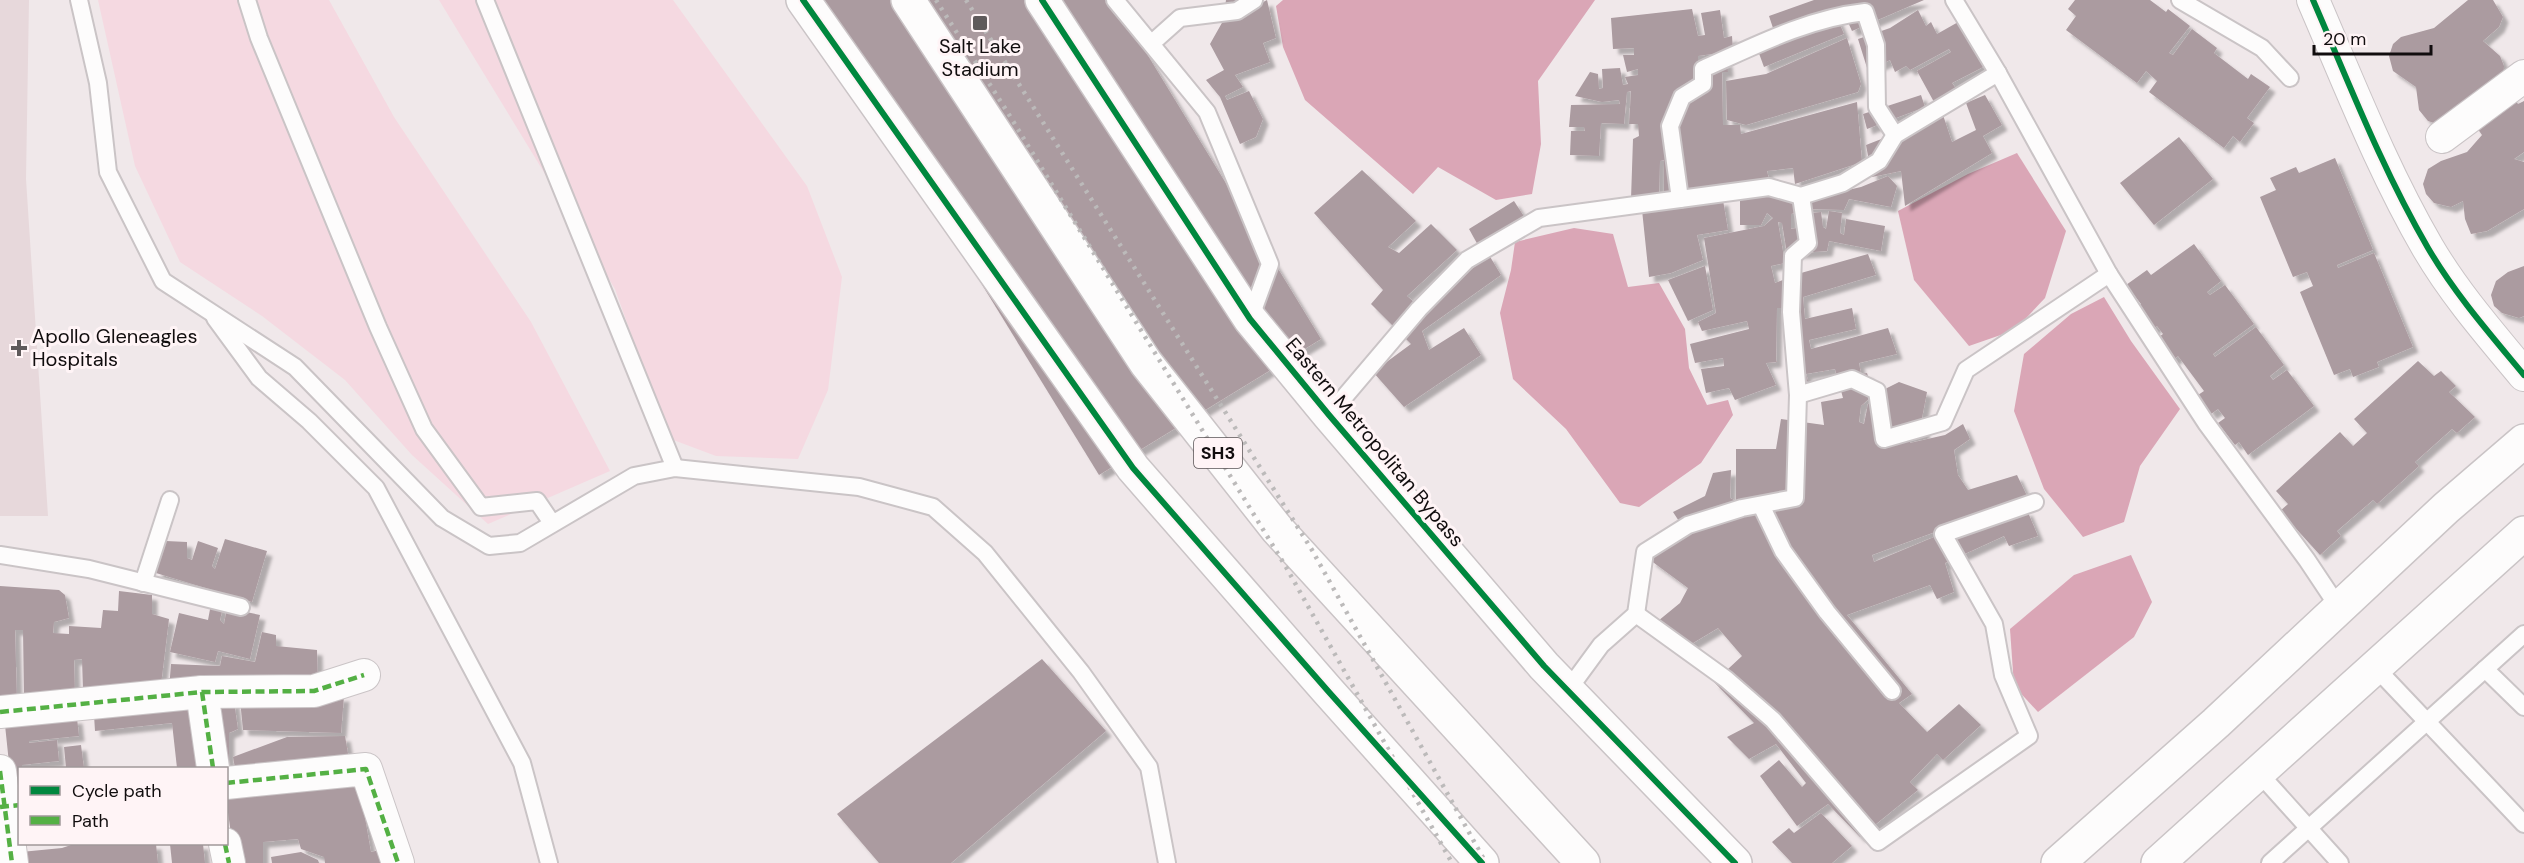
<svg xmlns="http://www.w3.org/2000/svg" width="2524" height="863" font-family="'DM Sans',sans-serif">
<defs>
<filter id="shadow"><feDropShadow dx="5.5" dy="5.5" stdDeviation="1.5" flood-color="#0004"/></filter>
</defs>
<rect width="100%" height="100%" fill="#f0e8ea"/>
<!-- built -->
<polygon fill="#e7d8db" points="0,0 29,0 26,179 48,516 0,516"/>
<!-- green -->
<g fill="#f5d9e1">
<polygon points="98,0 329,0 394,117 531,322 610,471 488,524 412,455 345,380 262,316 180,262 135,166"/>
<polygon points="439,0 673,0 807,186 842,277 828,390 798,459 716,456 668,438 615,289"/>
</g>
<!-- water -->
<g fill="#daa6b6">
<polygon points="1283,0 1595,0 1538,81 1541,144 1532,194 1496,200 1438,167 1413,194 1305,100 1283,47 1276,6"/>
<polygon points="2017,153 2066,231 2045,298 2015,330 1969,346 1914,280 1898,211 1968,174"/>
<polygon points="1574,228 1613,234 1628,287 1659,283 1685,329 1689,368 1707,405 1728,400 1733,415 1701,463 1639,507 1620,503 1566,429 1513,379 1500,313 1511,270 1515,242"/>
<polygon points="2104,297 2131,341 2180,409 2140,466 2124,522 2083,537 2044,489 2014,411 2024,354 2071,314"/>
<polygon points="2131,555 2152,602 2134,637 2038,712 2014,686 2010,629 2074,575"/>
</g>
<!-- building -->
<g fill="#ab9ba0" filter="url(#shadow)">
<polygon points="807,0 1114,0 1321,339 1099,475"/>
<polygon points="1226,0 1245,0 1241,14 1267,0 1276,38 1263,43 1270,62 1235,75 1243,87 1225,96 1227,100 1249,91 1263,119 1256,137 1240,144 1220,97 1206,80 1224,70 1210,44 1223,21"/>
<polygon points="1814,0 1924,0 1852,31 1842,9 1774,31 1769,16"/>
<polygon points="2075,0 2150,0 2166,12 2168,9 2190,26 2169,53 2173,55 2192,29 2217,48 2214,53 2248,79 2251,74 2270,87 2247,118 2254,123 2240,142 2233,136 2224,148 2149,92 2157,81 2146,71 2137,83 2066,30 2076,16 2068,9"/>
<polygon points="2468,0 2493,0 2503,17 2499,27 2483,41 2500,56 2504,66 2503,78 2444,126 2428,121 2419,110 2416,87 2393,71 2389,56 2393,44 2401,37 2434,28"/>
<polygon points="1692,9 1698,36 1705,35 1701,13 1720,10 1724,38 1732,36 1733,51 1698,56 1698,61 1727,61 1728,72 1722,72 1723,125 1740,125 1741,134 1857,102 1862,162 1795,184 1793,168 1767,171 1769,179 1664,197 1664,160 1660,161 1659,198 1631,199 1633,139 1639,136 1638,124 1629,124 1631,91 1627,92 1624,124 1601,123 1599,156 1570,155 1571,131 1585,131 1584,127 1569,127 1571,105 1620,104 1619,100 1602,102 1575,96 1590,72 1598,74 1599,89 1603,88 1602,69 1620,68 1623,85 1628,84 1625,77 1638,75 1638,69 1627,72 1623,55 1634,55 1634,48 1613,49 1611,18"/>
<polygon points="1918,10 1926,26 1931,22 1937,34 1960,21 1985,66 1952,83 1957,90 1934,102 1917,71 1951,52 1949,49 1910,70 1906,66 1895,72 1890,60 1868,71 1858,39 1890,28"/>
<polygon points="1837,18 1844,34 1764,67 1757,48"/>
<polygon points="1847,38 1861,84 1858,92 1746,125 1727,120 1726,81 1766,74"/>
<polygon points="1921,95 1925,107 1867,129 1863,114"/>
<polygon points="1985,95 2002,125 1983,136 1992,153 1905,206 1901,171 1872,177 1866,145 1943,115 1952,142 1976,130 1966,103"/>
<polygon points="2511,96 2518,104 2524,101 2524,152 2514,159 2524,162 2524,209 2487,231 2471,234 2465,219 2463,201 2451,207 2434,203 2426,194 2423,184 2428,169 2441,161 2467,152 2482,135 2475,125"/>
<polygon points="2179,137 2213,179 2154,225 2120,183"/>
<polygon points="2335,158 2373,250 2337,265 2338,268 2374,253 2413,347 2377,362 2379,367 2353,377 2350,369 2334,375 2300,292 2313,286 2307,272 2293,277 2260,197 2276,190 2270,178 2296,167 2299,173"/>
<polygon points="1362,170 1416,221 1388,247 1399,253 1431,224 1457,250 1407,296 1422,309 1489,255 1501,275 1422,331 1429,350 1464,328 1481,355 1404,407 1373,372 1411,344 1371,304 1383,290 1314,213"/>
<polygon points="1888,176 1897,186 1891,207 1849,199 1844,210 1809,209 1791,214 1791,229 1797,228 1795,215 1821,212 1823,227 1826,229 1829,211 1842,213 1840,233 1844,235 1846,219 1885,226 1881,251 1829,241 1827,251 1787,254 1782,223 1778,222 1785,263 1771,266 1775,283 1801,273 1868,254 1876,275 1803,297 1805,319 1852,308 1856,329 1809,340 1811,349 1888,328 1897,354 1859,363 1861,374 1867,373 1874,394 1861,406 1859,422 1864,424 1868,404 1887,388 1899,382 1927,392 1922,418 1925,436 1910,438 1910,443 1945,435 1963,424 1970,439 1954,450 1958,475 1968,490 2017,475 2028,498 1872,555 1874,562 1934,537 1940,545 1952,538 2027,510 2038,536 2009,546 2004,536 1945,563 1954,592 1937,599 1930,585 1847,615 1912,694 1899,703 1927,732 1959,704 1981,725 1943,760 1937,754 1910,782 1918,790 1860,837 1828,804 1797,826 1760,776 1779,760 1802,787 1806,783 1776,744 1749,759 1727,737 1754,723 1714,682 1742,656 1718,628 1688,646 1658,621 1680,603 1688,588 1650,560 1688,535 1673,512 1705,496 1713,473 1731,470 1730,498 1736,501 1736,449 1776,449 1781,419 1824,425 1821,402 1843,398 1835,369 1806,374 1808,381 1788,383 1785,308 1777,308 1776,362 1766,363 1776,385 1735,400 1729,388 1706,393 1701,369 1724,366 1723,358 1695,363 1690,344 1749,329 1747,321 1702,331 1698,322 1716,313 1704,238 1764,226 1773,218 1767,213 1761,225 1740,225 1740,198 1766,192 1774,198 1813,198 1861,187"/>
<polygon points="1723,200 1728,230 1697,235 1703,260 1671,273 1649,277 1642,210"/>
<polygon points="1514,201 1525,218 1479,247 1469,229"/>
<polygon points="2194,244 2221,281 2207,292 2210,295 2225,285 2254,324 2213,354 2215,357 2256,327 2284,365 2270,376 2273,380 2287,370 2314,406 2248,455 2239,442 2235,445 2218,423 2225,418 2218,409 2211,414 2198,395 2204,391 2178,356 2172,361 2156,339 2163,334 2157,326 2150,331 2134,309 2141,304 2126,285 2147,270 2151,275"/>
<polygon points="1705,266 1713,310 1688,321 1668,280"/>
<polygon points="2524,266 2524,316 2519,318 2502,313 2494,306 2491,295 2496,281 2508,272"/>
<polygon points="2418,361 2434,376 2441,371 2456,386 2449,392 2475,417 2457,433 2452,429 2415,462 2419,466 2377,504 2373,500 2337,531 2341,536 2320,555 2280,511 2288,504 2276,491 2340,432 2353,446 2367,433 2354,419"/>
<polygon points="225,539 267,551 252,602 156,573 166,541 187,542 187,558 192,560 198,541 218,548 212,566 215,569"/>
<polygon points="0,586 59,590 65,595 69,618 54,622 53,633 69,634 69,626 101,628 103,610 118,611 119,591 152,595 152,614 169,619 161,685 83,691 82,659 74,660 75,694 24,698 23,630 15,630 17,702 0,703"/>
<polygon points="211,604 223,607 220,620 224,624 227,608 260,615 250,659 218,651 215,662 170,652 179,613 208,620"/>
<polygon points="262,632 276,635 276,646 317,650 318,686 169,689 171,664 220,666 222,656 255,662"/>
<polygon points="1042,659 1106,731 951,863 879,863 837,814"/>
<polygon points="344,696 341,733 243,730 240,700"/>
<polygon points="234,701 238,729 229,733 229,780 209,707"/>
<polygon points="196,704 203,768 177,768 172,723 95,731 94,715"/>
<polygon points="77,718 79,736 29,741 29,743 57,740 59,761 22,765 22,768 20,768 20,800 13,801 5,725"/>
<polygon points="345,736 350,765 236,774 233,757 287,737"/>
<polygon points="81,745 84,768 66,768 64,747"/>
<polygon points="358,778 371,852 380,850 384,863 325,863 324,857 301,849 298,839 263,842 263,863 235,863 226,798"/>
<polygon points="1821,813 1852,846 1832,863 1792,863 1772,842 1789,828 1794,833"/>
<polygon points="74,844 156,844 158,863 22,863 21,852 62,848"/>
<polygon points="170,844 203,844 205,863 172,863"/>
<polygon points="301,852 318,860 319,863 272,863 271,857"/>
</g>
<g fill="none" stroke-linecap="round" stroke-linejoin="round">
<defs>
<g id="lane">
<polyline points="79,0 98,83 108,172 163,281 295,367 442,518 489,546 520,543 634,476 675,468 859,487 933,507 985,553 1081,672 1149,767 1167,863"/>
<polyline points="247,0 259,38 378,327 424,429 481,507 537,501 552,523"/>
<polyline points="485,0 675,468"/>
<polyline points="1115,0 1207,112 1270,264 1250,319"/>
<polyline points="1954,0 1998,73 2109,274 2206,423 2307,560 2339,608"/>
<polyline points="2180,0 2262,48 2290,78"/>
<polyline points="1152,43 1180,18 1237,11 1254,0"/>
<path d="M1680 199 1670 126 1682 97 1703 84V69C1754 46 1809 18 1865 12L1876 45 1877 107 1895 135"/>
<polyline points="215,318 259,378 309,421 376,488 522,763 549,863"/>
<polyline points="1798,395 1852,379 1877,391 1884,439 1943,422 1966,370 2109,274"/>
<polyline points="1329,415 1419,309 1467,260 1539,218 1769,187 1801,196 1843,183 1879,161 1895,135 1998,73"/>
<polyline points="1761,505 1783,551 1827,612 1892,691"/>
<polyline points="0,555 89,569 241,607"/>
<polyline points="143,583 170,500"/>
<polyline points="1636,614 1726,679 1773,720 1878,842 2029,736 2003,675 1994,624 1943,534 2035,502"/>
<polyline points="2375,667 2524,824"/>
<polyline points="2485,669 2524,707"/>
<polyline points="1568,690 1601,645 1636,614 1645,552 1688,525 1742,508 1795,498 1798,395 1791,312 1793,256 1808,243 1801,196"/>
<polyline points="2258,772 2340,863"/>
<polyline points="2270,863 2524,634"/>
</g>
<g id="street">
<path d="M2313 0C2349 83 2382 169 2428 248 2455 294 2490 334 2524 375"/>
<polyline points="2442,137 2524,76"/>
<polyline points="202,692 213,768"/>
<polyline points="0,712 202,692 314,691 364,675"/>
<polyline points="0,771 12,863"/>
<polyline points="226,783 366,769 398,863"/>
<polyline points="225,844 229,863"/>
</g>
<g id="secondary">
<polyline points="803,0 1133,468 1328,691 1482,863"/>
<polyline points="2058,863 2216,723 2446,508 2524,441"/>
<polyline points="2158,863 2524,533"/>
</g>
<g id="primary">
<polyline points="908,0 1146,363 1277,529 1583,863"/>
<polyline points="1042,0 1250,319 1329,415 1544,666 1735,863"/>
</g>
</defs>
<!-- lane casing -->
<use href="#lane" stroke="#cac4c6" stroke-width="20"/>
<!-- street casing -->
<use href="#street" stroke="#cac4c6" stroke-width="34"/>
<!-- secondary casing -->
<use href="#secondary" stroke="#cac4c6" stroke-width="36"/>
<!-- primary casing -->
<use href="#primary" stroke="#cac4c6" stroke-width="36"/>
<!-- lane -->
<use href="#lane" stroke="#fdfcfc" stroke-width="16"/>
<!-- street -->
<use href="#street" stroke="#fdfcfc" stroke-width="32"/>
<!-- secondary -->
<use href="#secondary" stroke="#fdfcfc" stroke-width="33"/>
<!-- primary -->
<use href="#primary" stroke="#fdfcfc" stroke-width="33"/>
<!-- rail -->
<g stroke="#bcbaba" stroke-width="4.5" stroke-dasharray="3 6" stroke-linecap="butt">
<polyline points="936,0 1008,113 1286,567 1452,863"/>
<polyline points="966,0 1312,550 1486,863"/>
</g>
<!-- quiet -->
<g stroke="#54b044" stroke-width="4.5" stroke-dasharray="9 4.5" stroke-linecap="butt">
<polyline points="202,692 213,768"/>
<polyline points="0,712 202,692 314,691 364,675"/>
<polyline points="0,771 12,863"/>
<polyline points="226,783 366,769 398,863"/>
<polyline points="0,807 20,805"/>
<polyline points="225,844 229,863"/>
</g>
<defs>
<g id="cycleway">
<polyline points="803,0 1133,468 1328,691 1482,863"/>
<polyline points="1042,0 1250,319 1329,415 1544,666 1735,863"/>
<path d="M2313 0C2349 83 2382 169 2428 248 2455 294 2490 334 2524 375"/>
</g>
</defs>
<!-- cycleway casing -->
<use href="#cycleway" stroke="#fff4f6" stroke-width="10"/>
<!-- cycleway -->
<use href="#cycleway" stroke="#00873e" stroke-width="6"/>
</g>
<!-- markers -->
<g fill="#5f5a5b" stroke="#fff4f6" stroke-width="2">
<rect x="972" y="15" width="16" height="16" rx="3"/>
<path d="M16 339h6v6h6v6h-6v6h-6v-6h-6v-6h6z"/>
</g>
<g text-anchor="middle" stroke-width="6" stroke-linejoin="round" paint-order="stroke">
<!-- shield labels -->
<rect fill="#fff4f6" stroke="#585254" stroke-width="1.5" x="1194" y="438" width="48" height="30" rx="4.5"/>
<g font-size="18" font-weight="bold" fill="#110d0e">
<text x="1218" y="459">SH3</text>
</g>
<!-- poi labels -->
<g font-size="20" fill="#110d0e" stroke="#fff4f6">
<text x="980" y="53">Salt Lake<tspan x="980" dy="23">Stadium</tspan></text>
<text x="32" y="343" text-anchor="start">Apollo Gleneagles<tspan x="32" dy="23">Hospitals</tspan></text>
</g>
<!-- street labels -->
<g font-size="20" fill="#110d0e" stroke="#fff4f6">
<text transform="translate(1375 442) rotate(50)" y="7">Eastern Metropolitan Bypass</text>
</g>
</g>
<!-- legend -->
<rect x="18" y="767" width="210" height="78" fill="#fff4f6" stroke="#a09899" stroke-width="1.5"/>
<rect x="30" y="786" width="30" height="9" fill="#00873e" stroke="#a09899" stroke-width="1.5"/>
<text x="72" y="797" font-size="18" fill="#110d0e">Cycle path</text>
<rect x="30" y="816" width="30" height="9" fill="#54b044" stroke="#a09899" stroke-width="1.5"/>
<text x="72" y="827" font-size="18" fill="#110d0e">Path</text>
<!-- scale -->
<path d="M2314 45v9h117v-9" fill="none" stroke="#110d0e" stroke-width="3"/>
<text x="2323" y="45" font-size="18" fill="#110d0e" stroke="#fff4f6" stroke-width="4.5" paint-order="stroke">20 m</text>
</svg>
